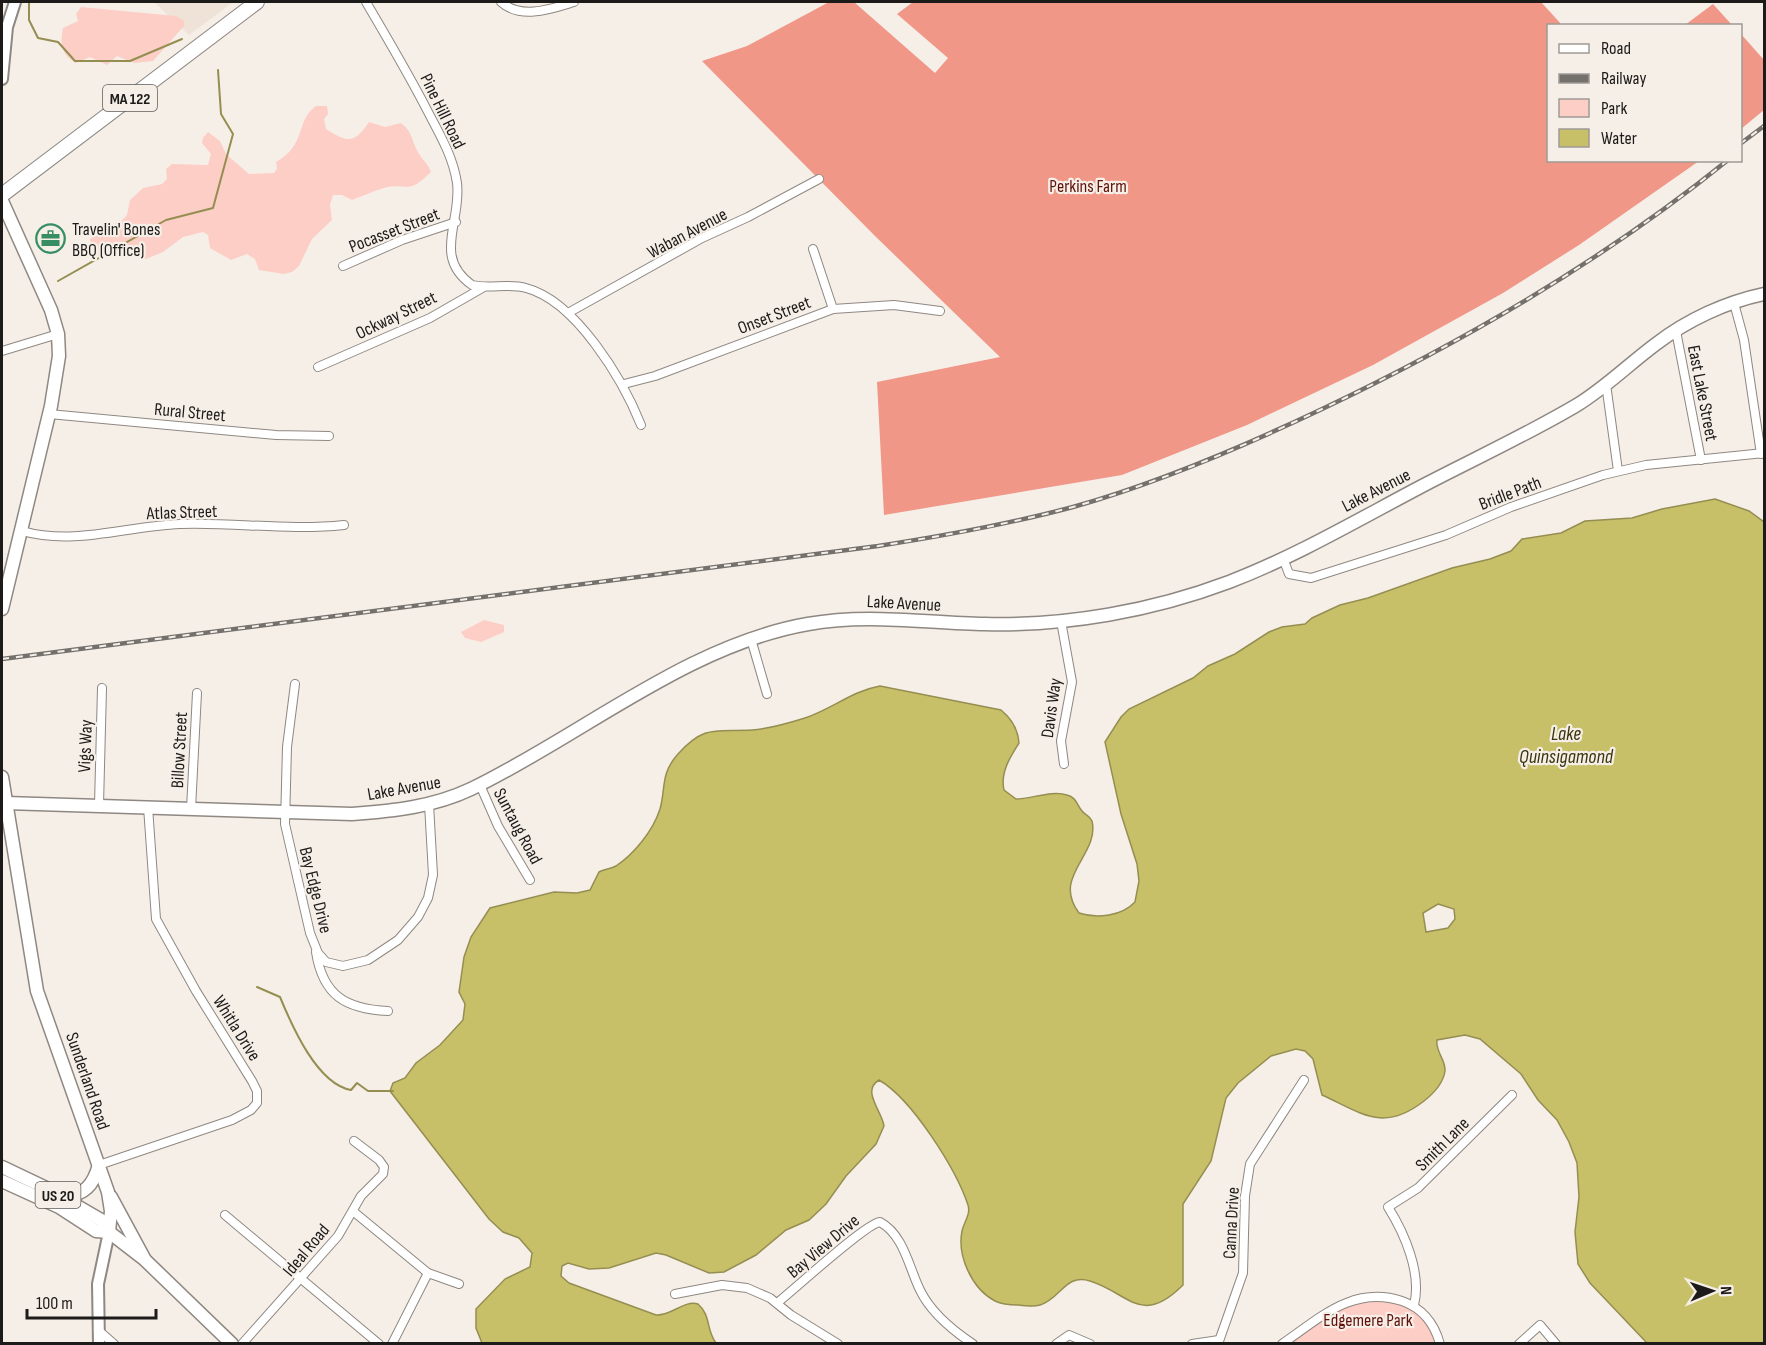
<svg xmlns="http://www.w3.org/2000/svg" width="1766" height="1345" font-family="'Sofia Sans Condensed',sans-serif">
<rect width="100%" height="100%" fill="#f6efe8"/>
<!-- built -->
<polygon fill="#efe2d6" points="154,2 233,2 189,35"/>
<!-- green -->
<g fill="#fdcec6">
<path d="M81 7 176 16 184 21V26L153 61 134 63 117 56 107 65 90 57 76 63C61 55 60 43 63 28L78 21 76 14Z"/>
<path d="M316 106H327L328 114 324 119 326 129C348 143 354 144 369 122L385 127 401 123C413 132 411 140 418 152 422 160 428 163 431 172 407 196 408 182 384 188 373 191 363 196 352 200L342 195H333L330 205 332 220 312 239 299 266 292 272 284 274 259 270 255 259 247 254 231 260 210 248 208 235 203 232 183 237 163 252 146 259 117 254 104 256 92 252 90 239 107 226 120 222 127 215 130 200 143 188 162 184 167 179 166 169 172 164 208 165 211 154 202 143 203 138 208 132 220 141 226 154 249 174 274 173 277 169 276 162C307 145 295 121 316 106Z"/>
<polygon points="484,620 504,625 504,632 481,642 465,638 461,632"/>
<polygon points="1385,1295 1422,1311 1438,1344 1280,1344 1362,1297"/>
</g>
<!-- forest -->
<g fill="#f09788">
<polygon points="829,2 854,2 935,73 948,58 897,14 913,2 1541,2 1562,25 1548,26 1548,160 1699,161 1579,245 1503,293 1373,365 1247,425 1122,475 884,515 877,382 1000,357 875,236 702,61 747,46"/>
<polygon points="1713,4 1732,25 1685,25"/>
<polygon points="1741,34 1764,60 1764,110 1741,129"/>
</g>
<!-- water -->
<path fill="#c8c069" stroke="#958e51" stroke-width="1.5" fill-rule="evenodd" d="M1715 499 1749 511 1764 522V1343H1647L1590 1283 1578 1264 1575 1232 1579 1197 1577 1163 1569 1142 1557 1120 1538 1100 1521 1074 1480 1039 1465 1035 1437 1040C1435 1051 1446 1060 1445 1071 1443 1084 1433 1094 1424 1101 1383 1133 1362 1113 1322 1095L1313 1059 1305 1051 1296 1049 1271 1056 1238 1083 1226 1098 1211 1161 1183 1204V1285C1141 1327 1129 1293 1090 1281 1065 1273 1061 1299 1040 1305 1034 1307 1025 1306 1018 1305 1011 1305 1001 1304 995 1301 972 1289 957 1256 962 1231 964 1222 971 1214 968 1205 956 1169 912 1099 879 1080 861 1091 882 1111 884 1126L876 1144 846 1176 826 1204 809 1220 786 1230 756 1255 724 1272 709 1273 666 1255 656 1253 609 1268 589 1269 568 1263 562 1266 561 1276 569 1283 656 1315C672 1316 683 1300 698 1304 711 1315 706 1330 716 1343H482L476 1328V1309L505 1279 530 1267 532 1253 519 1238 503 1232 489 1219 390 1091 393 1083 405 1078 416 1063 440 1045 463 1020 465 1004 459 992 464 957 471 937 490 908 554 892 577 893 590 890 599 872C604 869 611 869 616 866 634 854 653 831 660 809 666 788 660 774 678 754 705 724 716 732 752 730 769 729 789 723 805 718 832 709 852 691 880 686L1001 710C1012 719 1018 729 1019 743 1010 757 1000 773 1004 790L1016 799C1031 799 1052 790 1067 795 1076 797 1077 805 1082 811 1085 815 1090 816 1092 821 1100 855 1051 876 1079 913 1097 919 1122 916 1135 902L1139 881 1137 864 1121 814 1105 742 1121 717 1129 709 1193 678 1208 666 1235 654 1269 632 1282 627 1305 624 1312 618 1340 605 1368 598 1452 568 1490 559 1511 551 1522 539 1561 533 1585 521 1632 518 1662 509ZM1438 904 1454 909 1455 919 1448 928 1426 932 1423 913Z"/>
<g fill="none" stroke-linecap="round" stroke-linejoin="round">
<!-- stream -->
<g stroke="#958e51" stroke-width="2">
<polyline points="29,2 29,20 38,38 58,42 75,61 130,61 182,39"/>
<polyline points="58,281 166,220 213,208 233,134 221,114 218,70"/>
<path d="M257 987 280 997C292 1026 317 1084 351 1090L357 1083 368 1091H393"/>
</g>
<defs>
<g id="street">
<path d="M366 2C387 38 408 73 427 110 439 133 453 156 457 183 462 221 432 257 472 285 489 289 509 283 526 288 576 301 623 380 641 425"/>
<path d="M501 2C521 20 551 9 574 2"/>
<polyline points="813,249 833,309"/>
<polyline points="343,266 402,240 456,222"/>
<polyline points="1734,303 1744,340 1761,454"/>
<polyline points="568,313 702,238 748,217 819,179"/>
<polyline points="1676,331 1701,460"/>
<polyline points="2,351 58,334"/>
<polyline points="318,367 430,318 484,287"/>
<polyline points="624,384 655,376 833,309 894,305 940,311"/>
<polyline points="1606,384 1618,471"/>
<polyline points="49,414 276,435 329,436"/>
<path d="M22 531C75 546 126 526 180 524 236 522 288 531 344 525"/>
<polyline points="1283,558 1289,574 1311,578 1446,535 1511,507 1603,475 1646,465 1764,453"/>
<polyline points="1061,621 1072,682 1061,741 1064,764"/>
<polyline points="751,639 767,694"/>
<polyline points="295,684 287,747 285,824 310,933 318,953 326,962 343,966 368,960 398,940 418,917 428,898 433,875 429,804"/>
<polyline points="480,785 498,826 530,880"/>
<polyline points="99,805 102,688"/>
<polyline points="191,809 197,693"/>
<path d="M316 952C323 996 346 1009 388 1011"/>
<polyline points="99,1165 232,1120 251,1110 257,1103 257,1091 252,1081 196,991 156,919 148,807"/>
<polyline points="354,1212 428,1273 459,1284"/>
<polyline points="225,1215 379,1344"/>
<polyline points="675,1294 722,1285 747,1288 770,1298 791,1315 838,1344"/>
<path d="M777 1303C795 1289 865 1224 880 1222 904 1235 909 1268 920 1290 931 1313 952 1330 973 1344"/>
<path d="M1414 1305C1422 1274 1405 1234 1388 1207L1418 1188 1512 1095"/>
<polyline points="98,1330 114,1344"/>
<polyline points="242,1344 338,1236 361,1196 383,1174 384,1167 379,1160 354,1141"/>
<polyline points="392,1344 428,1273"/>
<polyline points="1056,1344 1069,1335 1090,1344"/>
<polyline points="1192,1344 1219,1340"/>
<polyline points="1218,1344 1243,1273 1245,1196 1250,1164 1304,1080"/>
<path d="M1282 1344C1320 1318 1353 1285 1402 1301 1422 1308 1434 1322 1440 1344"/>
<polyline points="1519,1344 1540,1325 1556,1344"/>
</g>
<g id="secondary">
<polyline points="2,79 7,27 15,2"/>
<polyline points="99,1344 98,1284 109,1232"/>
</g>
<g id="primary">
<polyline points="2,201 51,310 58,334 59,356 51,406 2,609"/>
<polyline points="2,777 37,991 108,1192 111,1211 109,1232"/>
<path d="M6 803 352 814C393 811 433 807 471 789 581 736 687 645 808 624 867 613 926 623 985 624 1067 626 1152 611 1229 582 1297 556 1361 518 1426 484 1476 458 1528 434 1577 405 1605 388 1629 364 1656 344 1687 320 1726 302 1764 294"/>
<polyline points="2,1167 44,1187 101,1220 109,1232 144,1259 232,1344"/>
<polyline points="2,1181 59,1207 96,1231 109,1232"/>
<polyline points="111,1197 144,1258"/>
<path d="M63 1198C85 1194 93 1186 99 1165"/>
</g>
<polyline id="highway" points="2,195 257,2"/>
</defs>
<!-- street casing -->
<use href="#street" stroke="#8f8882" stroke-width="10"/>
<!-- secondary casing -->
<use href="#secondary" stroke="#8f8882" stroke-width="14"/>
<!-- primary casing -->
<use href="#primary" stroke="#8f8882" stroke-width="15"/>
<!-- highway casing -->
<use href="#highway" stroke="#8f8882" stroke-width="16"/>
<!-- street -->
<use href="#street" stroke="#fff" stroke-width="8"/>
<!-- secondary -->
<use href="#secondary" stroke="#fff" stroke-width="10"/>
<!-- primary -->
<use href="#primary" stroke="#fff" stroke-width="12"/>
<!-- highway -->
<use href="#highway" stroke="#fff" stroke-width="14"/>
<defs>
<g id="rail">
<polyline points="1740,144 1764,126"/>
<path d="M2 659 878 546C943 536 1009 524 1073 507 1158 483 1240 448 1320 410 1463 342 1604 260 1728 160"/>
</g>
</defs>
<!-- rail casing -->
<use href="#rail" stroke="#74706c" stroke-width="4.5"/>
<!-- rail -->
<use href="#rail" stroke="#f6efe8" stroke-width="2" stroke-dasharray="7" stroke-linecap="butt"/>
</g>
<!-- icons -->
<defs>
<symbol id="office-ring" viewBox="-11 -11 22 22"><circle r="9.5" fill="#f6efe8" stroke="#378e63" stroke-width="1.5"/><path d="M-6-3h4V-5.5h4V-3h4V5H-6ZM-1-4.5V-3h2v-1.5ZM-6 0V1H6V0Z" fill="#378e63"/></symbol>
</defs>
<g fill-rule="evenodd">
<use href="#office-ring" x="34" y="222" width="33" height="33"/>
</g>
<g text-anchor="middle" stroke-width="4.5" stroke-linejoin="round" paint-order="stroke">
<!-- shield labels -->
<g fill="#f6efe8" stroke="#5e5b57" stroke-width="1.5">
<rect x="103" y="85" width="54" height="26" rx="4.5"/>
<rect x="35.5" y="1182" width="45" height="26" rx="4.5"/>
</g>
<g font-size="16" font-weight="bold" fill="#1d1b19">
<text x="130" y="104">MA 122</text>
<text x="58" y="1201">US 20</text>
</g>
<!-- street labels -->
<g font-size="18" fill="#1d1b19" stroke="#f6efe8">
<text transform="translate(443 111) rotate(64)" y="6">Pine Hill Road</text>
<text transform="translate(394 230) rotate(-21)" y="6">Pocasset Street</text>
<text transform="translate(687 233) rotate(-28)" y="6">Waban Avenue</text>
<text transform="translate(396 315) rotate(-26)" y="6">Ockway Street</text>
<text transform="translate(774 315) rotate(-21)" y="6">Onset Street</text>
<text transform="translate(1703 393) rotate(79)" y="6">East Lake Street</text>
<text transform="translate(190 412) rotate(5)" y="6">Rural Street</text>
<text transform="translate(1376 490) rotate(-27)" y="6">Lake Avenue</text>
<text transform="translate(1510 493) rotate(-21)" y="6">Bridle Path</text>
<text transform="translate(182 512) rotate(-2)" y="6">Atlas Street</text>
<text transform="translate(904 603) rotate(3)" y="6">Lake Avenue</text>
<text transform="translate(1051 708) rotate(-82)" y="6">Davis Way</text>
<text transform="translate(85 746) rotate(-88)" y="6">Vigs Way</text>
<text transform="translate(179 750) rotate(-87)" y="6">Billow Street</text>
<text transform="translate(404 788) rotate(-10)" y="6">Lake Avenue</text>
<text transform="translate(518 826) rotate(62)" y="6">Suntaug Road</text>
<text transform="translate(316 890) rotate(76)" y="6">Bay Edge Drive</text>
<text transform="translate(237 1028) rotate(58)" y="6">Whitla Drive</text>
<text transform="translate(88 1081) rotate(71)" y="6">Sunderland Road</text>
<text transform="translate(1442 1144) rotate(-45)" y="6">Smith Lane</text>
<text transform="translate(1231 1223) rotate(-87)" y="6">Canna Drive</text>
<text transform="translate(823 1246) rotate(-40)" y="6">Bay View Drive</text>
<text transform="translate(306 1250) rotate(-50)" y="6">Ideal Road</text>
</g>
<!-- park labels -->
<g font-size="18" fill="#5f1109" stroke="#f6efe8">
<text x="1088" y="192">Perkins Farm</text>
<text x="1368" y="1326">Edgemere Park</text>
</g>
<!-- poi labels -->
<g font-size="18" fill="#1d1b19" stroke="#f6efe8" text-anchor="start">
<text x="72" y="235">Travelin' Bones<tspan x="72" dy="21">BBQ (Office)</tspan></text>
</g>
<!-- water labels -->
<g font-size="20" font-style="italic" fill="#39350e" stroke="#f6efe8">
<text x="1566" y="740">Lake<tspan x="1566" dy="23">Quinsigamond</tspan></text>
</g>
</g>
<!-- border -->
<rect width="1766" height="1345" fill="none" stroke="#1d1b19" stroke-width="6"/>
<!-- legend -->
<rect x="1547" y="24" width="195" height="138" fill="#f6efe8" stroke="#9f9a95" stroke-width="1.5"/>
<rect x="1559" y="44" width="30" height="9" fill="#ffffff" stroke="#9f9a95" stroke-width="1.5"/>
<text x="1601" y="54" font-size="18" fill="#1d1b19">Road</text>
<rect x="1559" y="74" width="30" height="9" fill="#74706c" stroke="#9f9a95" stroke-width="1.5"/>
<text x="1601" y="84" font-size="18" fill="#1d1b19">Railway</text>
<rect x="1559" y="99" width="30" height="18" fill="#fdcec6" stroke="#9f9a95" stroke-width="1.5"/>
<text x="1601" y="114" font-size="18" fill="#1d1b19">Park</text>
<rect x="1559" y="129" width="30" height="18" fill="#c8c069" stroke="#9f9a95" stroke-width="1.5"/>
<text x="1601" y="144" font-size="18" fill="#1d1b19">Water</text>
<!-- north arrow -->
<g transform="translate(1712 1291) rotate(88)" stroke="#f6efe8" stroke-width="4.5" paint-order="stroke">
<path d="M0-4.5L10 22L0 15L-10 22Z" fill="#1d1b19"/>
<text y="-9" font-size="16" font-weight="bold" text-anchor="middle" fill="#1d1b19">N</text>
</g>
<!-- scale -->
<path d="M27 1309v9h129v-9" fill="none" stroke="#1d1b19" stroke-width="3"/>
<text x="36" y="1309" font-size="18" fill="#1d1b19" stroke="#f6efe8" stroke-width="4.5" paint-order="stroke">100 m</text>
</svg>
